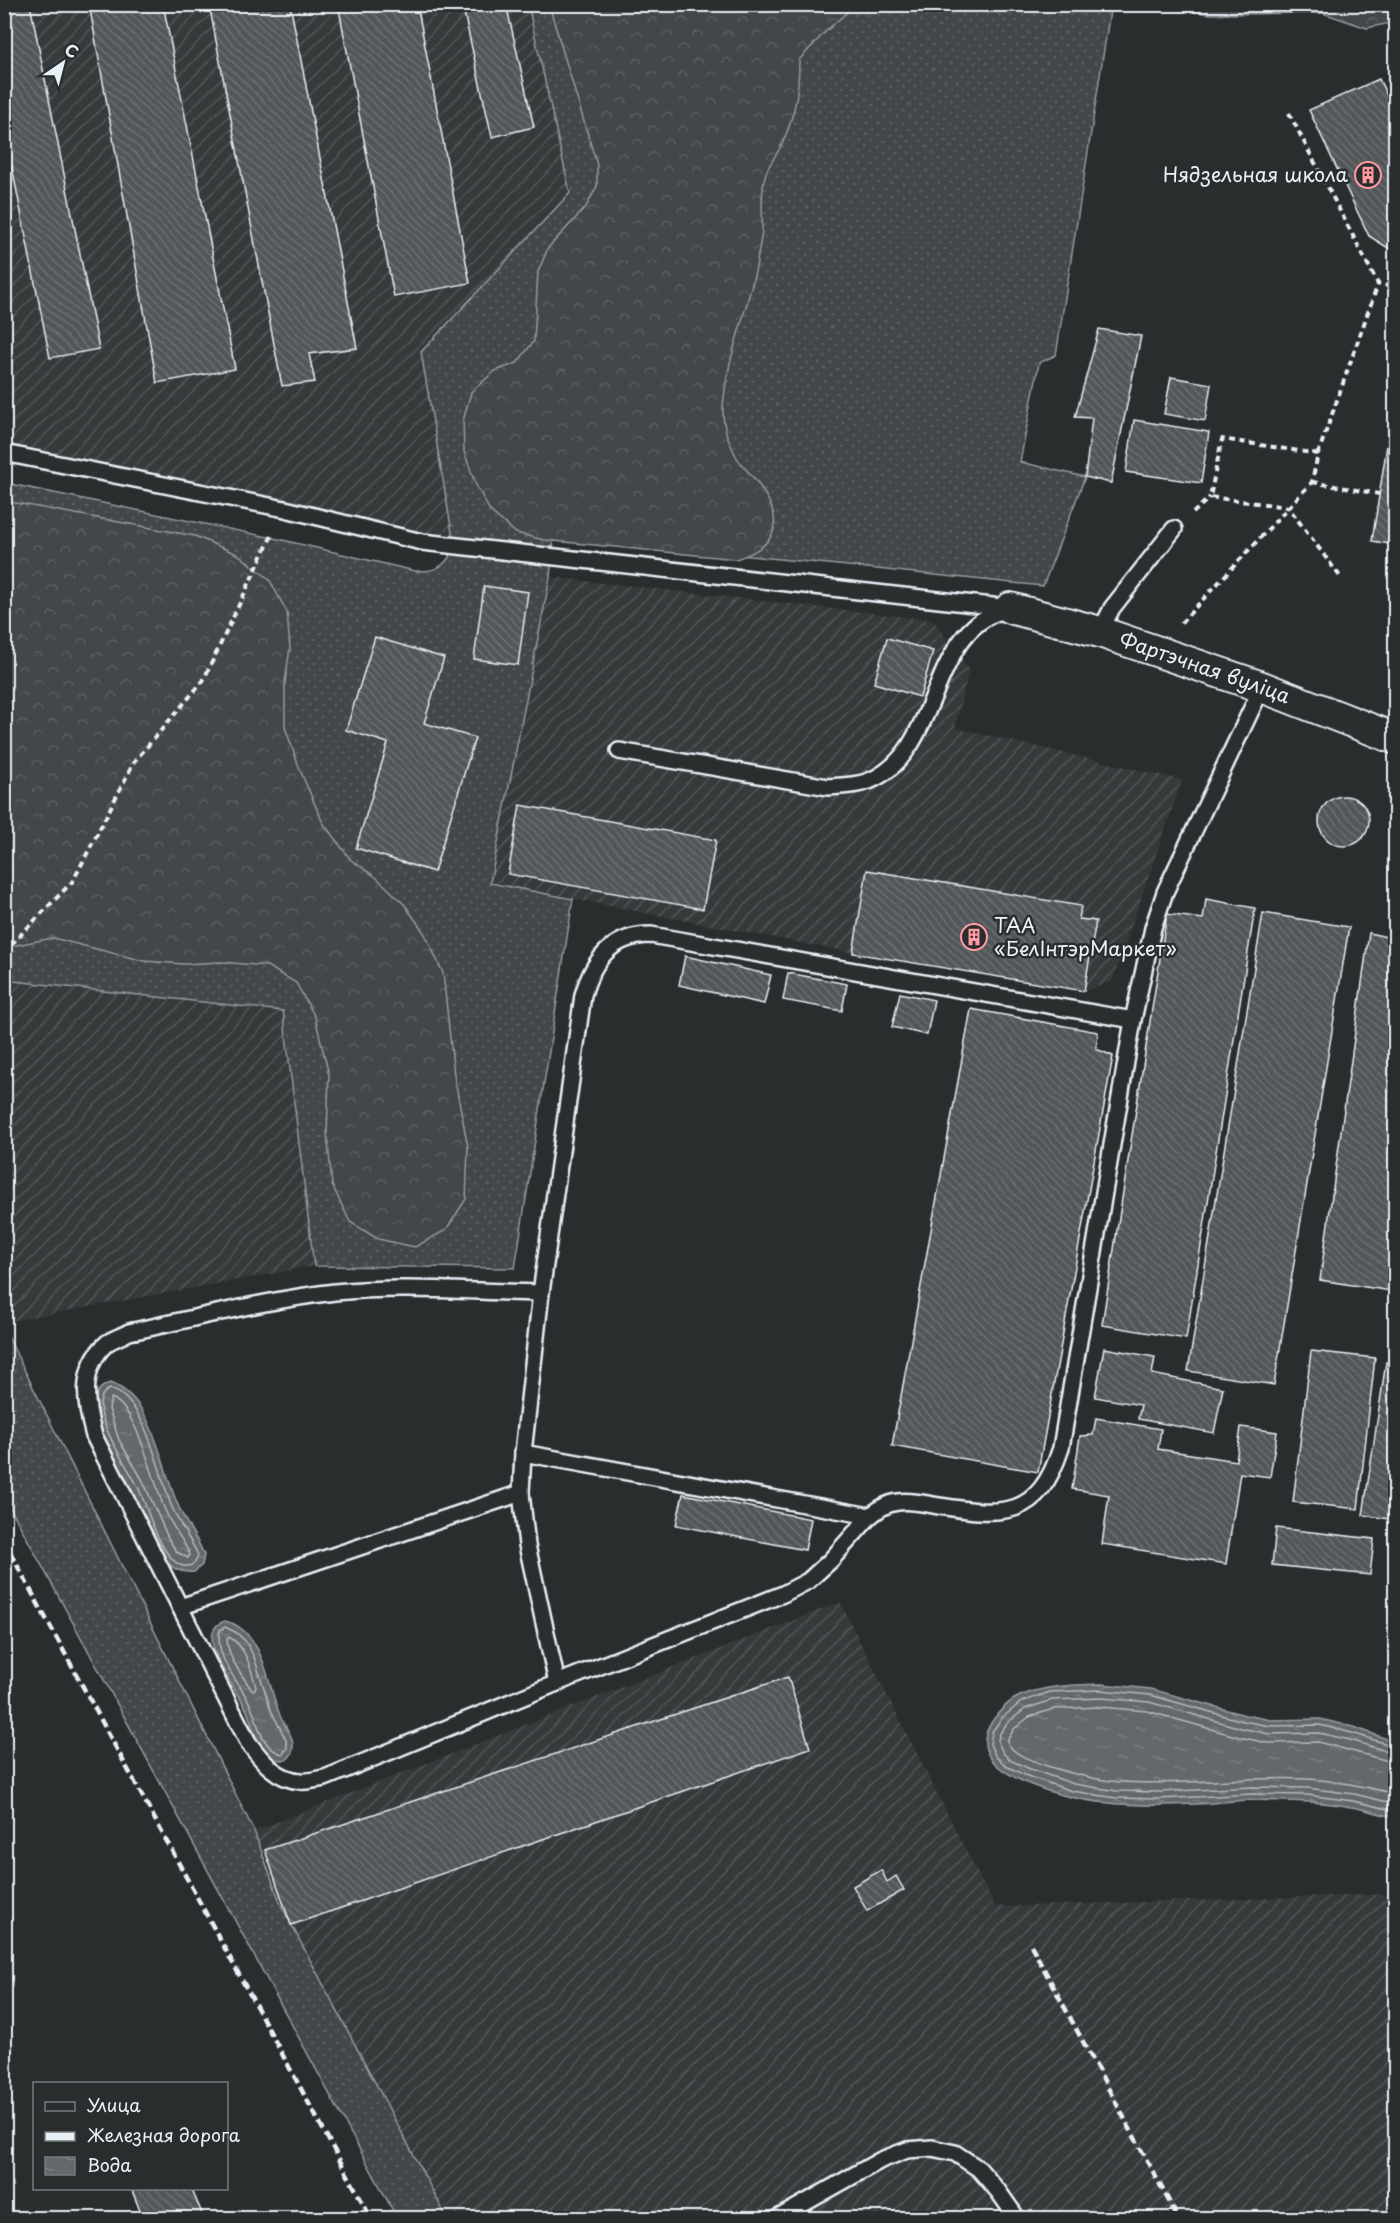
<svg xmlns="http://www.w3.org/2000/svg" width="1400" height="2223" font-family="'Playpen Sans',sans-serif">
<defs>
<pattern id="industrial-furrows" width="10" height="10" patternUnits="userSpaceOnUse" patternTransform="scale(1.5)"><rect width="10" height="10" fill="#363a3b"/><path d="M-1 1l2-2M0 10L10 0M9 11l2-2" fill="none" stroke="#535758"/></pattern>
<pattern id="grass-dots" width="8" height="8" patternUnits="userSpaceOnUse" patternTransform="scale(1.5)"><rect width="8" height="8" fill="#424648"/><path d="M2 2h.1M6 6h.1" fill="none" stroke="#5d6163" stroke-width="1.8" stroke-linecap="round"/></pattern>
<pattern id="forest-crowns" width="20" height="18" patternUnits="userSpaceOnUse" patternTransform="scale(1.5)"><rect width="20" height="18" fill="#424648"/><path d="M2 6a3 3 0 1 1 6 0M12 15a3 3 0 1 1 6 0" fill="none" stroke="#5d6163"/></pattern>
<pattern id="water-ripples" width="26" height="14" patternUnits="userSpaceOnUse" patternTransform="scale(1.5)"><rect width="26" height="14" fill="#63686b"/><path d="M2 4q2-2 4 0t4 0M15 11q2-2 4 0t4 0" fill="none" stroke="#797e81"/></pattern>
<pattern id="building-back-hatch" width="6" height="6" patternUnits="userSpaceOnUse" patternTransform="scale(1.5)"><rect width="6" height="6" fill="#535759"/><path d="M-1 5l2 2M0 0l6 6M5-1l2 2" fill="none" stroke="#6c7072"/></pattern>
</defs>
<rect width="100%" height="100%" fill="#2a2d2e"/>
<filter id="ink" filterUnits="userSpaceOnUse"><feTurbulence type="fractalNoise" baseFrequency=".0167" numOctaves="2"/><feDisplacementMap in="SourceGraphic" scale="12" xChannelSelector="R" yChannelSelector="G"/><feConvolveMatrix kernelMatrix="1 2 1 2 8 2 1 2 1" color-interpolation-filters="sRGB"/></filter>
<g filter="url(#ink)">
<!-- industrial -->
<g fill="url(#industrial-furrows)">
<polygon points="4,5 528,5 570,193 421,352 454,544 5,453"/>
<polygon points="550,577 933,620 969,670 955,728 1182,780 1112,982 1084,991 853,953 490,883"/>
<polygon points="5,980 283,1011 314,1266 5,1322"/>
<polygon points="840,1602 995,1907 1395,1894 1395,2218 447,2218 281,1905 254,1831"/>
</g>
<!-- grass -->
<g fill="url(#grass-dots)" stroke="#959ca0" stroke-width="1.5">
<path d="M528 5H1111L1056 355 1039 363 1020 462 1085 477 1043 586 554 536 550 577 490 883 573 899 515 1268 314 1266 283 1011 5 980V483L278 539 415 571C436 572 449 566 454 544L421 352 570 193Z"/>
<polygon points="4,1329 254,1831 281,1905 447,2218 397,2218 5,1498"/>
</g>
<!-- forest -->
<g fill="url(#forest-crowns)" stroke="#959ca0" stroke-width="1.5">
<path d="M549 5H855L825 32 799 60C799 92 795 115 782 144 777 155 768 165 765 176 760 195 763 212 762 231 761 241 758 252 757 262 748 311 726 358 723 408 722 425 728 440 736 456 741 465 749 472 756 481 783 517 784 544 736 559L544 540 516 533 490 511 475 483 464 451 463 421 471 392 495 371 517 363 534 341 538 272 548 248 586 207 597 186V165Z"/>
<polygon points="1147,5 1395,5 1395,22 1367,28 1323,13 1211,14"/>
<polygon points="5,501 195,536 239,555 269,579 287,612 290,648 285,682 285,727 300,770 323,823 351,860 377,878 405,905 425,934 443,973 454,1075 468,1147 466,1199 446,1230 415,1247 378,1239 350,1222 332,1185 327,1133 329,1075 315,1017 296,983 267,966 221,962 183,964 144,961 53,938 5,947"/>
</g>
<!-- water -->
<g fill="url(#water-ripples)" stroke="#989fa3" stroke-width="1.5">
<path d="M110 1383C154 1397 161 1468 178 1505 185 1523 197 1537 204 1555L202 1565 194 1572C183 1573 173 1570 166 1561 149 1539 142 1510 130 1486 120 1464 69 1397 110 1383Z"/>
<path d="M225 1621C235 1623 245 1630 251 1639 268 1661 270 1693 281 1718 285 1727 294 1737 293 1748 293 1753 290 1757 286 1760 277 1761 268 1756 262 1749 254 1737 252 1722 246 1709 239 1692 189 1632 225 1621Z"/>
<path d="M1101 1684 1151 1689 1245 1715 1271 1720 1320 1719 1354 1727 1395 1742V1817C1380 1815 1366 1809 1351 1807 1320 1801 1288 1801 1256 1800 1236 1800 1216 1803 1197 1804 1138 1807 1077 1806 1022 1781 995 1768 972 1750 993 1720 999 1711 1010 1700 1020 1696 1046 1685 1073 1685 1101 1684Z"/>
</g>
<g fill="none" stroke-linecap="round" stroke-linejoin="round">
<!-- shore -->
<g stroke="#b3bac0" stroke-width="1.5">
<path d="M110 1389C146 1398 159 1475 171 1505 178 1523 190 1538 198 1555 195 1571 180 1568 171 1558 153 1537 148 1506 136 1483 128 1467 80 1400 110 1389Z"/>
<path d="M111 1398C137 1406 154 1485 165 1510 171 1526 183 1539 190 1555L188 1558 177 1552 169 1540 142 1479 119 1440 109 1409Z"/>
<path d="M225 1627 237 1633 246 1642 254 1657 271 1710 286 1740 287 1748 283 1754C278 1753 272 1750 268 1745 258 1734 257 1719 251 1706 240 1682 214 1659 220 1630Z"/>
<path d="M229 1637C246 1646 251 1669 256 1687L254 1690 251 1689C241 1673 228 1659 227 1639Z"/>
<polyline points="1396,1747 1352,1733 1320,1725 1270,1726 1243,1721 1150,1695 1100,1690 1050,1692 1021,1702 1002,1718 992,1732 990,1744 996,1757 1008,1767 1027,1776 1072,1791 1116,1798 1159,1799 1252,1794 1307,1795 1353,1801 1396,1811"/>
<polyline points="1396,1754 1350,1740 1319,1733 1269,1734 1241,1728 1149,1702 1101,1698 1052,1700 1025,1709 1007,1723 999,1735 998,1742 1003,1753 1012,1761 1030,1769 1074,1784 1117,1791 1159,1792 1252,1787 1307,1788 1354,1794 1396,1804"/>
<path d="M1396 1763 1318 1742 1268 1743 1239 1737 1147 1711 1100 1707 1053 1709 1029 1717 1014 1729 1007 1741C1012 1755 1032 1760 1044 1765 1069 1773 1094 1780 1120 1782 1182 1786 1244 1776 1306 1779 1336 1780 1366 1787 1396 1794"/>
</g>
</g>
<!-- building -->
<g fill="url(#building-back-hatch)" stroke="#e8f1f8" stroke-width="1.5">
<polygon points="4,4 30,4 99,349 50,358 4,127"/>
<polygon points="89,4 163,4 235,369 157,383"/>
<polygon points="209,4 290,4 357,348 309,354 315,382 282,386"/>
<polygon points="338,4 417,4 470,283 394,297"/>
<polygon points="462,4 506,4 534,127 492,137"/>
<polygon points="1379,79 1396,114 1396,253 1369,236 1309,110"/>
<polygon points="1099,329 1141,336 1111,483 1085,477 1092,418 1075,417"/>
<polygon points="1171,377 1211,384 1205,421 1164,414"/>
<polygon points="1134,420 1209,432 1201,483 1126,472"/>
<polygon points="1387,445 1396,446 1396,545 1372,541"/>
<polygon points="484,586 528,592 518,665 474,659"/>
<polygon points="375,637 444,658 424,723 475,738 434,872 356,848 388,743 346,730"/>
<polygon points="887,638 933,651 920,697 874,683"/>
<circle cx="1344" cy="821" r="25"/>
<polygon points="520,805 716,840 703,909 508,874"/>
<polygon points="867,870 1081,906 1079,919 1096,921 1084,991 853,953"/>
<polygon points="1206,899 1255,908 1186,1339 1102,1325 1167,914 1203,919"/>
<polygon points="1263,913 1349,927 1274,1385 1188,1371"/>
<polygon points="1369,933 1396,939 1393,989 1396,989 1396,1252 1391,1291 1320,1280"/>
<polygon points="685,956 771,975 764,1004 679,985"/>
<polygon points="788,973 847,984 842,1011 783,1000"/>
<polygon points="900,993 934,1000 927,1035 892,1027"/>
<polygon points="971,1009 1098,1032 1096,1049 1113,1056 1038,1472 892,1446"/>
<polygon points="1104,1348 1155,1357 1152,1374 1223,1388 1214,1433 1138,1419 1141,1405 1095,1397"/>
<polygon points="1311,1351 1375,1358 1358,1509 1293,1502"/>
<polygon points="1386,1362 1396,1363 1396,1520 1363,1515"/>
<polygon points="1096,1418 1161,1429 1158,1449 1236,1461 1241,1427 1277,1432 1270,1477 1240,1473 1226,1564 1102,1544 1109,1495 1072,1489 1080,1436 1093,1435"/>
<polygon points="683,1494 811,1519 805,1550 676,1525"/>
<polygon points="1276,1528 1374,1539 1370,1575 1272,1565"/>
<polygon points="788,1677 810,1748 291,1925 265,1850"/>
<polygon points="881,1870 887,1882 896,1876 904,1890 867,1911 853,1886"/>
<polygon points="4,1906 11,1922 4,1924"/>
<polygon points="131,2188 191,2188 204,2218 143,2218"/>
</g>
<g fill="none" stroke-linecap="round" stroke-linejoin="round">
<defs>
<g id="service">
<polyline points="4,453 285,509 422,542 1010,608"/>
<polyline points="1100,632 1112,608 1174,529"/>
<path d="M619 751 828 787C842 786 856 786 869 781 942 752 927 631 1004 610"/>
<path d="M523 1453 870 1516C879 1509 887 1503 898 1502 912 1500 926 1504 939 1506 1004 1516 1038 1519 1061 1448L1133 1020 1153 928 1165 892 1262 687"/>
<path d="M521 1493 180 1607 94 1436C85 1404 79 1368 107 1343 113 1339 122 1336 129 1332 197 1318 266 1300 335 1292 403 1285 473 1292 541 1293"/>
<path d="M180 1607 248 1742C261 1760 277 1780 301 1781 308 1782 317 1779 325 1778L557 1683 783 1594 808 1581 830 1561 870 1516"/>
<path d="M557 1683 527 1545 521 1493 523 1453 541 1293 583 995C593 960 612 935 651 935L1133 1020"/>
<polyline points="778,2218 881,2160 907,2150 932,2148 955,2153 979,2169 998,2191 1017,2218"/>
</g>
<g id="minor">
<path id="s1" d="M1010 608 1100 632 1262 687 1396 739"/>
</g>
</defs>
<!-- service casing -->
<use href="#service" stroke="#e8f1f8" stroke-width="20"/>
<!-- minor casing -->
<use href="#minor" stroke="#e8f1f8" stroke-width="34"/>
<!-- path -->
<g stroke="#e8f1f8" stroke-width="4" stroke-dasharray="6 4.5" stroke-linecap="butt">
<polyline points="1289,113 1378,284 1396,287"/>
<polyline points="1318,454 1222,439 1210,497 1288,507 1342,579"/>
<polyline points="1312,482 1379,494"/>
<polyline points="1193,513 1210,497"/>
<polyline points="1181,623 1312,482 1318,454 1378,284"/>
<polyline points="4,952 73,881 134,762 203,681 273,533"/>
</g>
<!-- service -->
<use href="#service" stroke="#2a2d2e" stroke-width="15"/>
<!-- minor -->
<use href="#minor" stroke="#2a2d2e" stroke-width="30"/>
<!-- rail -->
<g stroke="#e8f1f8" stroke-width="4.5" stroke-dasharray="9 4.5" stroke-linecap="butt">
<polyline points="4,1541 371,2218"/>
<polyline points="1031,1945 1178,2218"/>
</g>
</g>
</g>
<!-- icons -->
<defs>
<symbol id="building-ring" viewBox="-11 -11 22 22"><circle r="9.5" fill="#2a2d2e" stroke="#ff9aa2" stroke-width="1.5"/><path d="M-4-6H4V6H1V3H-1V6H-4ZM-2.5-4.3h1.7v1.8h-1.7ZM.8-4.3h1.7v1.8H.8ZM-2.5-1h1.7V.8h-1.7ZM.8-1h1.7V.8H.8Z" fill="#ff9aa2"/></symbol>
</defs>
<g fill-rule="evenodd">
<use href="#building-ring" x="1353" y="160" width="30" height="30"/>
<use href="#building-ring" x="959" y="922" width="30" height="30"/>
</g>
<g text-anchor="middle" stroke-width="5" stroke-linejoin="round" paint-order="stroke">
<!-- poi labels -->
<g font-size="20" fill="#e8f1f8" stroke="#2a2d2e" text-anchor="end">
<text x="1348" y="182">Нядзельная школа</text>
<text x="994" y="933" text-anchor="start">ТАА<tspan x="994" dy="23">«БелІнтэрМаркет»</tspan></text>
</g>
<!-- street labels -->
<g font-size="20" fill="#e8f1f8" stroke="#2a2d2e">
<text dy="7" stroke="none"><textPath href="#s1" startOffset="204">Фартэчная вуліца</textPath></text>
</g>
</g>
<!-- margin -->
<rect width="1400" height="2223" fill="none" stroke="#2a2d2e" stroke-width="24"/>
<rect x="12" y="12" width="1376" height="2199" fill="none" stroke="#e8f1f8" stroke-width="2" filter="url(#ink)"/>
<!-- legend -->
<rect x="33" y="2082" width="195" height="108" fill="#2a2d2e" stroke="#767b7f" stroke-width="1.5"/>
<rect x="45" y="2102" width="30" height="9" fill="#2a2d2e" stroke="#767b7f" stroke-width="1.5"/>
<text x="87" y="2112" font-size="18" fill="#e8f1f8">Улица</text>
<rect x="45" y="2132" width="30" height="9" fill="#e8f1f8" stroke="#767b7f" stroke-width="1.5"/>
<text x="87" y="2142" font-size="18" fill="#e8f1f8">Железная дорога</text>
<rect x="45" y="2157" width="30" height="18" fill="url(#water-ripples)" stroke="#767b7f" stroke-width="1.5"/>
<text x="87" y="2172" font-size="18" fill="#e8f1f8">Вода</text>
<!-- north arrow -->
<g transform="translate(63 63) rotate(35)" stroke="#2a2d2e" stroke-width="4.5" paint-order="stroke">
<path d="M0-4.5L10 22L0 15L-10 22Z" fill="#e8f1f8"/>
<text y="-9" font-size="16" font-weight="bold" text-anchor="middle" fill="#e8f1f8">С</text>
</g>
</svg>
